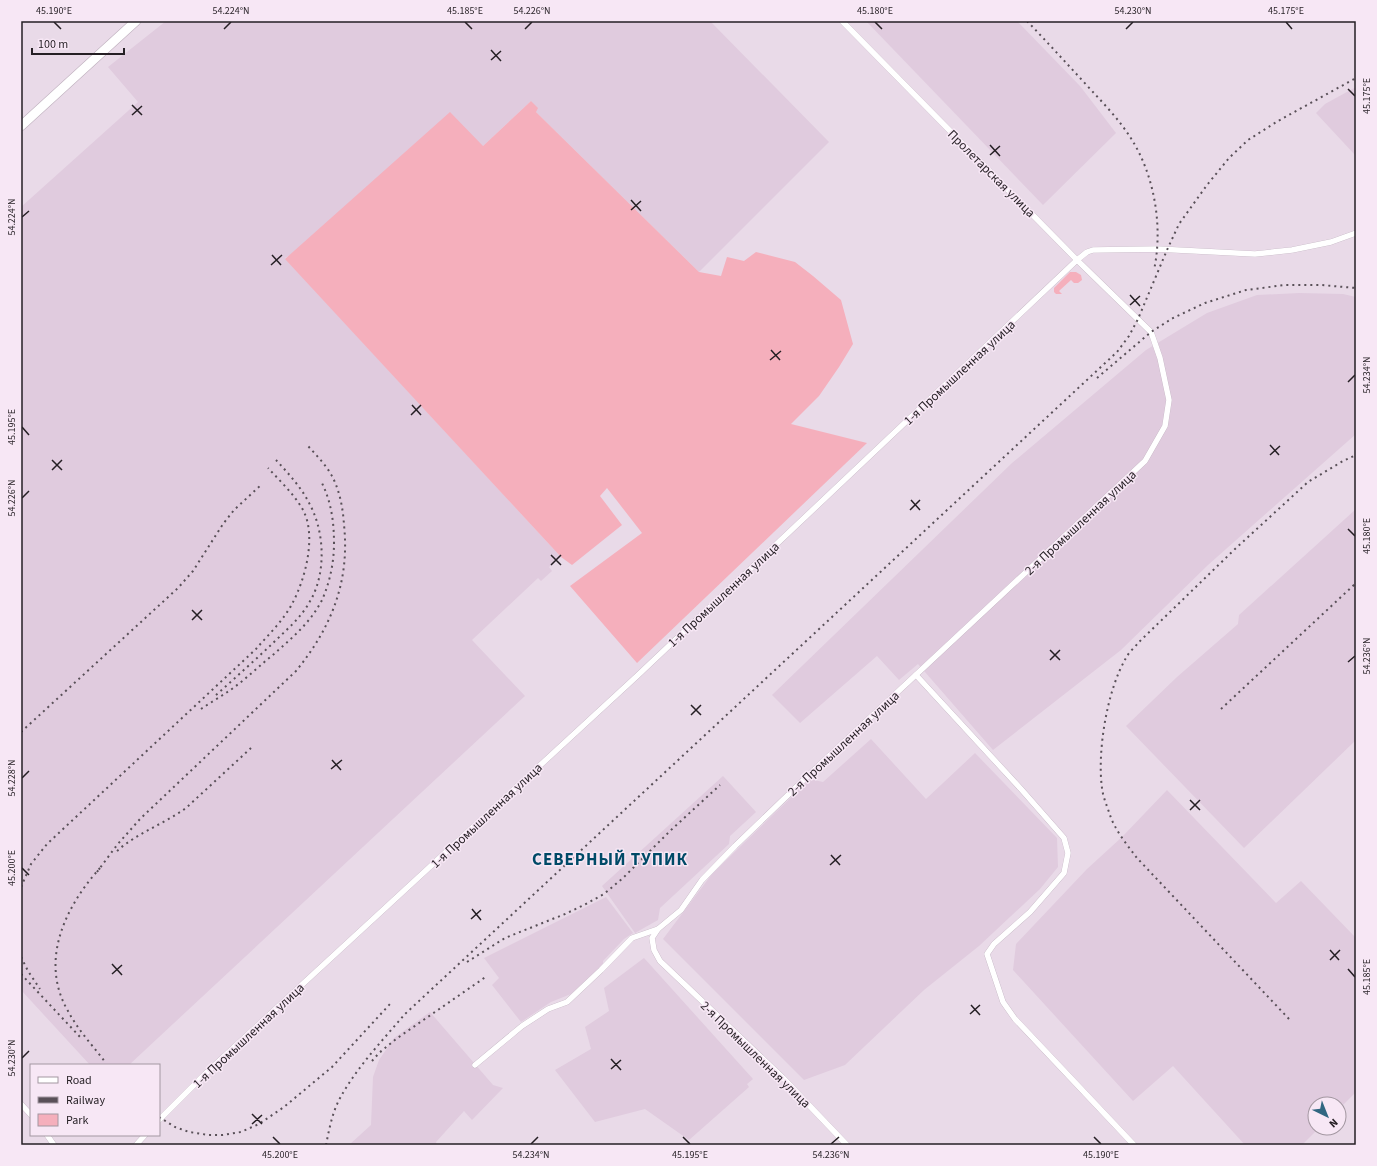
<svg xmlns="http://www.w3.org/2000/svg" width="1377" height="1166" font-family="'Source Sans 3',sans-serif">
<rect width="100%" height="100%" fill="#e9dae8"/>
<!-- built -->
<g fill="#e0cbde">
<polygon points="166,21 710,21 829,142 699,272 535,111 531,101 483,146 285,258 561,557 549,567 552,571 541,581 538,578 472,640 525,696 129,1065 90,1065 21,990 21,207 138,102 108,67"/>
<polygon points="866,21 1017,21 1080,86 1116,133 1043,205"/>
<polygon points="1356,87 1356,156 1316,113 1325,104"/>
<polygon points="1299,293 1343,294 1356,297 1356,434 1208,565 1121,650 993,750 918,664 899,680 877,656 800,723 772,695 1012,463 1146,350 1207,313 1257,295"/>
<polygon points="1356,509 1356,740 1244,848 1126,726 1177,677 1238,624 1239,615"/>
<polygon points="871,739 926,799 975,753 1057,838 1058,867 1040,889 979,946 924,990 845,1065 804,1080 663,939 712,874 810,779 823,782"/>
<polygon points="723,776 756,812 730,836 729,844 660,908 658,920 635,933 602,886"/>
<polygon points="1167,790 1276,903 1301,881 1356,938 1356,1092 1339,1109 1339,1104 1315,1104 1315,1128 1319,1128 1302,1145 1245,1145 1173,1066 1133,1101 1013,970 1016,944 1087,869 1122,837"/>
<polygon points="606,897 633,933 624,939 603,961 603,964 571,994 551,1002 521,1022 492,985 499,978 484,958"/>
<polygon points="644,958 753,1079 747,1084 749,1087 689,1140 645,1109 595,1122 555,1070 591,1049 585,1027 609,1011 604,988"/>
<polygon points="430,1012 493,1085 503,1088 472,1120 464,1111 436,1142 437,1145 349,1145 371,1125 373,1077 379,1060 394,1038"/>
</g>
<!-- green -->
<g fill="#f5afbc">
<polygon points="531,101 538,108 536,112 699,272 721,276 727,257 744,261 756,252 795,262 813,276 841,300 853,344 839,367 819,396 791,424 867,443 637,663 570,586 642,533 607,488 600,496 622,525 572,565 561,557 285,259 450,112 483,146"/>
<polygon points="1070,272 1076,272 1081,275 1082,280 1078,283 1074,283 1071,280 1059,291 1062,294 1056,294 1054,292 1054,288"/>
</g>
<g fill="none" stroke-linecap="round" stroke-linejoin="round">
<defs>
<g id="street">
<polyline points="842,21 1077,260 1151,332 1160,358 1169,400 1165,426 1145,461 815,769 735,846 702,880 681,910 658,929 652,938 654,950 660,961 783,1078 847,1145"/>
<polyline points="916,675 1021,789 1064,838 1068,853 1064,873 1030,912 994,944 987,954 1003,1002 1015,1019 1134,1145"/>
<polyline points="475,1065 522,1026 548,1009 567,1002 601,970 632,938 658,929"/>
<polyline points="21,1104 31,1115"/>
<polyline points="159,1120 205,1074 637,676 1077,260 1087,252 1093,250 1157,249 1255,254 1292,250 1331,242 1356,233"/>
<polyline points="47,1135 54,1145"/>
<polyline points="136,1145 145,1135"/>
</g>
<polyline id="primary" points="21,126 136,21"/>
</defs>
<!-- street casing -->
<use href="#street" stroke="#bfb0be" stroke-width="6"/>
<!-- primary casing -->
<use href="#primary" stroke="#bfb0be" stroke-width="10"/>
<!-- street -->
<use href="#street" stroke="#fff" stroke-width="5.5"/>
<!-- primary -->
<use href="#primary" stroke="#fff" stroke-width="9"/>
<!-- rail -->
<g stroke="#595058" stroke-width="2" stroke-dasharray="2 4" stroke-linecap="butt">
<path d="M1027 21C1049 44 1070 67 1092 91 1106 106 1121 122 1132 140 1155 177 1163 228 1154 270"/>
<polyline points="1097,378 1151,332 1173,318 1205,303 1246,290 1285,285 1321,285 1356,288"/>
<path d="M216 695C235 678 254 661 272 644 285 631 300 619 309 603 327 574 325 530 308 501 300 486 288 473 276 460"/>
<path d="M201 709C210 703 220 697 229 691 245 680 259 666 274 654 292 638 311 622 322 600 330 582 334 562 334 543 334 521 331 501 321 481"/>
<polyline points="1221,709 1356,583"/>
<polyline points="21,732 178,588 193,571 223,524 234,510 262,484"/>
<path d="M117 851C137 833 164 824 186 808L251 748"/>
<path d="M100 868C65 907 39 961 68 1011 78 1030 93 1046 106 1063"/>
<path d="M97 872 117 845 140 819 296 671C331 628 350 582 344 525 343 509 340 492 333 478 327 466 317 456 308 446"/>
<path d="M21 887 31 864 47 844 256 649C268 635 283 621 292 604 305 580 317 536 303 510 294 494 280 481 268 468"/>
<polyline points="21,957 28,971 40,989"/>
<polyline points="467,962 505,938 565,914 584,905 604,894 623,878 670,831 720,785"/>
<polyline points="21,974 81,1038"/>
<path d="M1289 1019 1137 858C1127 845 1115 830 1110 815 1107 806 1103 797 1102 788 1097 752 1107 690 1126 658 1129 652 1135 647 1139 642L1235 549 1308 482 1343 461 1356 455"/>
<polyline points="372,1061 379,1053 396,1039 487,976"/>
<polyline points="159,1117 175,1127 189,1132 209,1135 223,1135 241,1132 259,1124 284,1107 332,1067 390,1004"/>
<path d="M326 1145C329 1130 332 1114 339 1100 356 1068 382 1041 405 1014L1117 352 1129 336 1138 319 1167 250 1179 224 1207 185 1229 158 1248 140 1278 121 1356 78"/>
</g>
</g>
<!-- ticks -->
<path fill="none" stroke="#251f24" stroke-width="1.5" d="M54 22 61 29M465 22 472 29M875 22 882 29M1286 22 1292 29M224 29 231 22M525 29 532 22M1126 29 1133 22M491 50 501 61M491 60 501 51M1348 89 1355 96M132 105 142 115M132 115 142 106M990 145 1000 156M990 155 1000 146M631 200 641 211M631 210 641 201M22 217 29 211M272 255 281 265M271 265 282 255M1130 295 1140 306M1130 305 1140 296M771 350 780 360M770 360 781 351M1348 382 1355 375M412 405 421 415M411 415 421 405M22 427 29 435M1270 445 1279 455M1270 455 1280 446M52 460 62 470M52 470 62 460M22 498 29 491M911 500 920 510M910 510 920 500M1348 529 1355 536M551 555 561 565M551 565 561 555M192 610 202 620M192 620 202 610M1050 650 1060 660M1050 660 1060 650M1348 662 1355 656M691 705 701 715M691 715 701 705M332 760 341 770M331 769 342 760M22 778 29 771M1190 800 1200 810M1190 810 1200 800M831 855 840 865M830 865 841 855M22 868 29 875M472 909 481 920M471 919 481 910M1330 950 1339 960M1330 960 1340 950M112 964 122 975M1348 969 1355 977M112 974 122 965M971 1005 980 1015M970 1014 980 1005M22 1058 29 1051M611 1059 621 1070M611 1069 621 1060M252 1114 262 1124M252 1124 262 1115M273 1137 280 1144M683 1137 690 1144M1094 1137 1101 1144M531 1144 538 1137M831 1144 839 1137"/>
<g text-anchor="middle" stroke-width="3" stroke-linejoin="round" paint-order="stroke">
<!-- street labels -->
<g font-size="13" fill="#251f24" stroke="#f7e7f5">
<text transform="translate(992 173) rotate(45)" y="5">Пролетарская улица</text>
<text transform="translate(959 372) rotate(-43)" y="5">1-я Промышленная улица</text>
<text transform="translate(1080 522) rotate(-43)" y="5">2-я Промышленная улица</text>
<text transform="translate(723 594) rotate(-43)" y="5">1-я Промышленная улица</text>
<text transform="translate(843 743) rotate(-43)" y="5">2-я Промышленная улица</text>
<text transform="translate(486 815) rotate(-43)" y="5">1-я Промышленная улица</text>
<text transform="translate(248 1035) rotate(-43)" y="5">1-я Промышленная улица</text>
<text transform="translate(756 1054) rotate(44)" y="5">2-я Промышленная улица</text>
</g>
<!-- district labels -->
<g font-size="17" font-weight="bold" letter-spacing="1" fill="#004a67" stroke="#f7e7f5">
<text x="610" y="865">СЕВЕРНЫЙ ТУПИК</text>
</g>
</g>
<!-- border -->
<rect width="1377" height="1166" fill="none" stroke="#f7e7f5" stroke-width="44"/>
<!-- legend -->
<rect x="30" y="1064" width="130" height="72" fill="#f7e7f5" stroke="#a397a1"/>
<rect x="38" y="1077" width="20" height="6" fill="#ffffff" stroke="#a397a1"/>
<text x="66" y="1084" font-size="12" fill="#251f24">Road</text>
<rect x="38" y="1097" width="20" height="6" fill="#595058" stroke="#a397a1"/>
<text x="66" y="1104" font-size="12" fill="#251f24">Railway</text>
<rect x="38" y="1114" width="20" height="12" fill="#f5afbc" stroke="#a397a1"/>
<text x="66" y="1124" font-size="12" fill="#251f24">Park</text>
<!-- north arrow -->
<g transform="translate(1327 1116) rotate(137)"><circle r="19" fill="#f7e7f5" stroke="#a397a1"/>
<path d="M0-3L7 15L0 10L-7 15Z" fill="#306681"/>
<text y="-6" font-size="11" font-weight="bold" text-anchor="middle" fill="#251f24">N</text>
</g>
<!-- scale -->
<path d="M32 48v6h92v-6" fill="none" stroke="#251f24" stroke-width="2"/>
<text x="38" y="48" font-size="12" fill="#251f24" stroke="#f7e7f5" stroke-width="3" paint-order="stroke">100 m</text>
<rect x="22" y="22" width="1333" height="1122" fill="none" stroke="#251f24" stroke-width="1.5"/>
<g font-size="10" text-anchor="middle" fill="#251f24">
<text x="54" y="14">45.190°E</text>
<text x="231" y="14">54.224°N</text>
<text x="465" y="14">45.185°E</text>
<text x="532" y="14">54.226°N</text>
<text x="875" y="14">45.180°E</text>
<text x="1133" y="14">54.230°N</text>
<text x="1286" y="14">45.175°E</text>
<text transform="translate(1366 96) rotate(-90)" y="4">45.175°E</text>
<text transform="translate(11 217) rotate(-90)" y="4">54.224°N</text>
<text transform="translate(1366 375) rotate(-90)" y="4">54.234°N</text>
<text transform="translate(11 427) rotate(-90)" y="4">45.195°E</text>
<text transform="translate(11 498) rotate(-90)" y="4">54.226°N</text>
<text transform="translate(1366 536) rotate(-90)" y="4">45.180°E</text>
<text transform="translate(1366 656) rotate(-90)" y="4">54.236°N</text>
<text transform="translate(11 778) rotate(-90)" y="4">54.228°N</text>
<text transform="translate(11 868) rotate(-90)" y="4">45.200°E</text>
<text transform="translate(1366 977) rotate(-90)" y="4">45.185°E</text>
<text transform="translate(11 1058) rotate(-90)" y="4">54.230°N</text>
<text x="280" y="1158">45.200°E</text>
<text x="531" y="1158">54.234°N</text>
<text x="690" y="1158">45.195°E</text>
<text x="831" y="1158">54.236°N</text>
<text x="1101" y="1158">45.190°E</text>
</g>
</svg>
